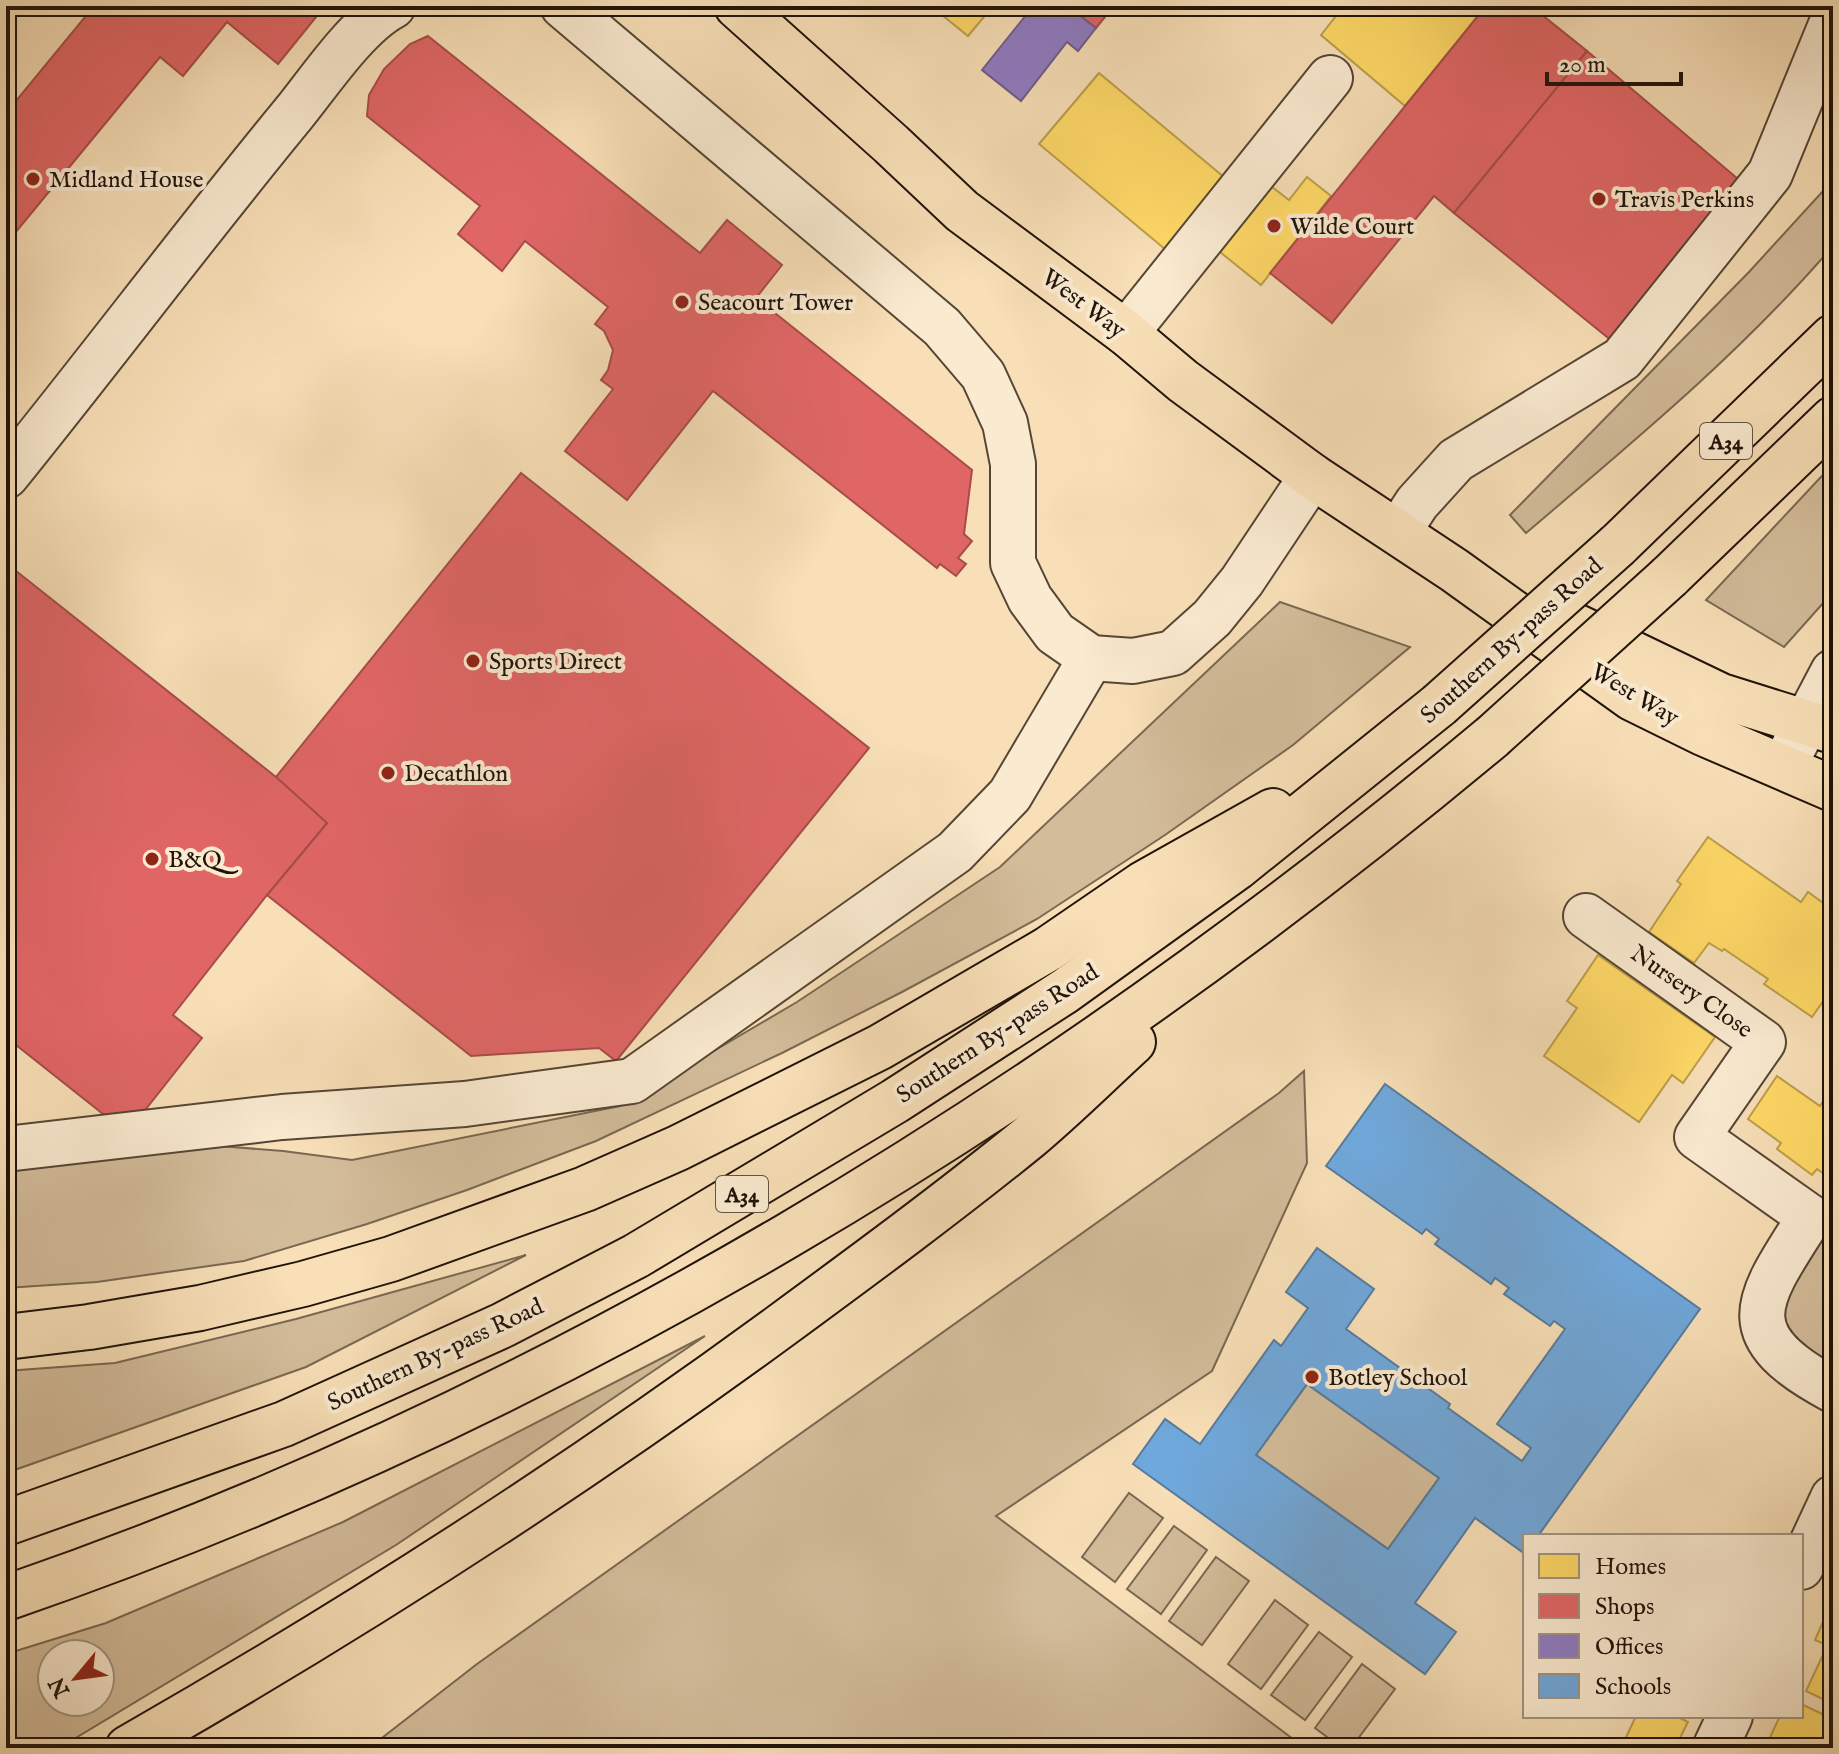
<svg xmlns="http://www.w3.org/2000/svg" width="1839" height="1754" font-family="'IM FELL English',serif">
<rect width="100%" height="100%" fill="#f8dfb7"/>
<filter id="stains"><feTurbulence type="fractalNoise" baseFrequency=".0025" numOctaves="4"/><feColorMatrix values="0 0 0 0 .2 0 0 0 0 .09 0 0 0 0 .02 0 0 0 .5 -.17"/></filter>
<radialGradient id="worn" r=".72"><stop offset=".6" stop-color="#630" stop-opacity="0"/><stop offset="1" stop-color="#630" stop-opacity=".3"/></radialGradient>
<!-- green -->
<g fill="#d3bc9a" stroke="#796852" stroke-width="2" fill-rule="evenodd">
<path d="M1833 180V246C1741 353 1633 442 1526 533L1510 515 1749 272Z"/>
<polygon points="1833,464 1833,592 1784,647 1706,600"/>
<polygon points="1280,602 1410,647 1293,745 1165,835 1037,919 902,992 782,1053 596,1141 467,1190 367,1224 244,1261 97,1282 6,1288 6,1160 156,1141 283,1151 352,1160 620,1106 797,1002 1000,867"/>
<polygon points="1304,1071 1307,1163 1212,1371 996,1516 1305,1748 369,1748 477,1664 1279,1093"/>
<polygon points="1833,1223 1833,1369 1815,1361 1783,1324 1783,1294"/>
<polygon points="526,1255 306,1367 6,1473 6,1371 115,1363 296,1319"/>
<path d="M705 1336 396 1545 59 1748H6V1654L106 1623 343 1522ZM52 1654H100V1702H52Z"/>
<polygon points="1307,1384 1439,1478 1388,1549 1256,1455"/>
<polygon points="1129,1493 1163,1518 1115,1582 1082,1557"/>
<polygon points="1174,1526 1207,1550 1161,1614 1127,1589"/>
<polygon points="1216,1557 1249,1581 1202,1645 1169,1621"/>
<polygon points="1275,1600 1308,1625 1261,1689 1228,1664"/>
<polygon points="1319,1632 1352,1657 1305,1720 1271,1695"/>
<polygon points="1362,1664 1395,1689 1351,1748 1342,1748 1315,1728"/>
</g>
<!-- homes -->
<g fill="#ffd966" stroke="#bc9e4a" stroke-width="2">
<polygon points="931,6 993,6 968,36"/>
<polygon points="1344,6 1486,6 1405,106 1321,35"/>
<polygon points="1099,73 1237,188 1178,260 1039,144"/>
<polygon points="1307,177 1331,196 1261,285 1220,252 1272,187 1289,200"/>
<polygon points="1708,837 1801,902 1808,892 1822,902 1828,893 1833,896 1833,987 1812,1017 1764,984 1768,979 1724,949 1722,951 1709,943 1694,963 1649,932 1681,884 1677,881"/>
<polygon points="1598,955 1715,1037 1683,1083 1672,1075 1639,1122 1544,1056 1577,1008 1567,1001"/>
<polygon points="1777,1076 1820,1106 1829,1092 1833,1094 1833,1180 1817,1169 1812,1175 1777,1149 1781,1143 1748,1119"/>
<polygon points="1833,1599 1833,1648 1815,1640"/>
<polygon points="1822,1657 1833,1663 1833,1704 1806,1691"/>
<polygon points="1801,1704 1833,1719 1833,1748 1765,1748 1780,1716 1801,1716"/>
<polygon points="1636,1716 1676,1716 1688,1722 1675,1748 1621,1748"/>
</g>
<!-- shops -->
<g fill="#e06666" stroke="#a64d4a" stroke-width="2">
<polygon points="94,6 325,6 278,64 227,22 183,76 160,57 6,244 6,113"/>
<polygon points="1067,6 1114,6 1096,28"/>
<polygon points="1486,6 1531,6 1587,51 1454,213 1434,196 1332,323 1270,273"/>
<polygon points="428,36 700,253 727,220 782,265 756,298 972,470 964,534 972,541 958,558 966,564 956,576 940,564 937,568 713,391 627,500 565,451 613,389 601,380 608,370 613,350 604,331 595,324 608,307 525,241 502,271 458,234 480,206 367,116 369,95 384,69 410,44"/>
<polygon points="1587,51 1744,184 1612,341 1454,213"/>
<polygon points="521,473 869,748 616,1061 599,1048 471,1056 267,895 327,823 276,777"/>
<polygon points="6,563 276,777 327,823 267,895 173,1015 202,1038 127,1133 6,1037"/>
</g>
<!-- offices -->
<polygon fill="#8e7cc3" stroke="#6d5c8c" stroke-width="2" points="1025,6 1067,6 1096,28 1078,51 1067,42 1021,101 982,70 1030,10"/>
<!-- schools -->
<path fill="#6fa8dc" stroke="#577b9d" stroke-width="2" fill-rule="evenodd" d="M1385 1084 1700 1309 1538 1536H1525V1554L1475 1518 1415 1603 1456 1632 1425 1674 1133 1464 1165 1419 1200 1444 1274 1340 1281 1346 1308 1308 1286 1292 1317 1248 1374 1289 1346 1329 1450 1404 1448 1408 1522 1461 1531 1448 1497 1424 1565 1329 1554 1321 1550 1326 1504 1294 1509 1288 1495 1278 1491 1284 1435 1244 1439 1239 1426 1229 1422 1234 1326 1166ZM1307 1384 1439 1478 1388 1549 1256 1455Z"/>
<g fill="none" stroke-linecap="round" stroke-linejoin="round">
<defs>
<g id="minor">
<polyline points="563,6 942,327 983,375 1005,423 1013,464 1013,563 1030,599 1055,633 1091,658 1133,661 1173,653 1212,618 1242,581 1312,476"/>
<polyline points="1126,333 1330,78"/>
<path d="M6 476C103 356 196 232 294 113 320 81 357 25 393 6"/>
<polyline points="1398,532 1417,503 1456,460 1622,359 1770,174 1833,20"/>
<polyline points="1783,767 1833,672"/>
<path d="M1586 916 1763 1042 1697 1137 1810 1217C1757 1300 1728 1334 1833 1390"/>
<polyline points="6,1149 282,1117 465,1104 632,1081 955,852 1010,795 1091,658"/>
<polyline points="1801,1567 1833,1498"/>
<polyline points="1715,1748 1730,1716"/>
</g>
<g id="major">
<polyline points="737,6 891,144 962,211 1126,333 1183,381 1312,476 1454,570 1632,698 1703,733 1833,789"/>
<polyline points="1569,623 1721,696 1833,731"/>
</g>
<g id="highway">
<polyline points="1618,545 1833,337"/>
<polyline points="1669,577 1833,419"/>
<polyline points="6,1337 89,1327 200,1308 303,1284 391,1259 585,1189 678,1148 880,1047 1048,949 1143,884 1273,811"/>
<polyline points="6,1523 284,1424 503,1325 636,1256 895,1101 1065,991 1236,868 1439,705"/>
<path d="M6 1598C552 1410 1050 1106 1492 737"/>
<path d="M128 1748C354 1619 572 1479 782 1325 865 1264 948 1203 1028 1138 1064 1108 1098 1074 1133 1042"/>
</g>
</defs>
<!-- minor casing -->
<use href="#minor" stroke="#554635" stroke-width="48"/>
<!-- major casing -->
<use href="#major" stroke="#1f130a" stroke-width="48"/>
<!-- highway casing -->
<use href="#highway" stroke="#1f130a" stroke-width="48"/>
<!-- minor -->
<use href="#minor" stroke="#faead0" stroke-width="44"/>
<!-- major -->
<use href="#major" stroke="#f8dfb7" stroke-width="44"/>
<!-- highway -->
<use href="#highway" stroke="#f8dfb7" stroke-width="44"/>
<defs>
<g id="highway-bridge">
<polyline points="1439,705 1618,545"/>
<polyline points="1492,737 1669,577"/>
</g>
</defs>
<!-- highway-bridge casing -->
<use href="#highway-bridge" stroke="#1f130a" stroke-width="48" stroke-linecap="butt"/>
<!-- highway-bridge -->
<use href="#highway-bridge" stroke="#f8dfb7" stroke-width="44"/>
</g>
<!-- markers -->
<g fill="#8f2418" stroke="#faead0" stroke-width="3">
<circle cx="33" cy="179" r="8"/>
<circle cx="1599" cy="199" r="8"/>
<circle cx="1274" cy="226" r="8"/>
<circle cx="682" cy="302" r="8"/>
<circle cx="473" cy="661" r="8"/>
<circle cx="388" cy="773" r="8"/>
<circle cx="152" cy="859" r="8"/>
<circle cx="1312" cy="1377" r="8"/>
</g>
<g text-anchor="middle" stroke-width="8" stroke-linejoin="round" paint-order="stroke">
<!-- shield labels -->
<g fill="#faead0" stroke="#615445" stroke-width="2">
<rect x="1700" y="423" width="52" height="36" rx="6"/>
<rect x="716" y="1176" width="52" height="36" rx="6"/>
</g>
<g font-size="22" font-weight="bold" fill="#1f130a">
<text x="1726" y="449">A34</text>
<text x="742" y="1202">A34</text>
</g>
<!-- poi labels -->
<g font-size="24" fill="#1f130a" stroke="#faead0" text-anchor="start">
<text x="49" y="187">Midland House</text>
<text x="1615" y="207">Travis Perkins</text>
<text x="1290" y="234">Wilde Court</text>
<text x="698" y="310">Seacourt Tower</text>
<text x="489" y="669">Sports Direct</text>
<text x="404" y="781">Decathlon</text>
<text x="168" y="867">B&amp;Q</text>
<text x="1328" y="1385">Botley School</text>
</g>
<!-- street labels -->
<g font-size="24" fill="#1f130a" stroke="#faead0">
<text transform="translate(1084 303) rotate(37)" y="8">West Way</text>
<text transform="translate(1511 640) rotate(-42)" y="8">Southern By-pass Road</text>
<text transform="translate(1635 694) rotate(31)" y="8">West Way</text>
<text transform="translate(1692 991) rotate(35)" y="8">Nursery Close</text>
<text transform="translate(997 1033) rotate(-33)" y="8">Southern By-pass Road</text>
<text transform="translate(435 1354) rotate(-25)" y="8">Southern By-pass Road</text>
</g>
</g>
<!-- margin -->
<rect width="1839" height="1754" fill="none" stroke="#f8dfb7" stroke-width="32"/>
<rect x="8" y="8" width="1823" height="1738" fill="none" stroke="#1f130a" stroke-width="4"/>
<rect x="16" y="16" width="1807" height="1722" fill="none" stroke="#1f130a" stroke-width="2"/>
<!-- legend -->
<rect x="1523" y="1534" width="280" height="184" fill="#faead0" stroke="#a29481" stroke-width="2"/>
<rect x="1539" y="1554" width="40" height="24" fill="#ffd966" stroke="#a29481" stroke-width="2"/>
<text x="1595" y="1574" font-size="24" fill="#1f130a">Homes</text>
<rect x="1539" y="1594" width="40" height="24" fill="#e06666" stroke="#a29481" stroke-width="2"/>
<text x="1595" y="1614" font-size="24" fill="#1f130a">Shops</text>
<rect x="1539" y="1634" width="40" height="24" fill="#8e7cc3" stroke="#a29481" stroke-width="2"/>
<text x="1595" y="1654" font-size="24" fill="#1f130a">Offices</text>
<rect x="1539" y="1674" width="40" height="24" fill="#6fa8dc" stroke="#a29481" stroke-width="2"/>
<text x="1595" y="1694" font-size="24" fill="#1f130a">Schools</text>
<!-- north arrow -->
<g transform="translate(76 1678) rotate(241)"><circle r="38" fill="#faead0" stroke="#a29481" stroke-width="2"/>
<path d="M0-6L14 30L0 20L-14 30Z" fill="#8f2418"/>
<text y="-12" font-size="22" font-weight="bold" text-anchor="middle" fill="#1f130a">N</text>
</g>
<!-- scale -->
<path d="M1547 72v12h134v-12" fill="none" stroke="#1f130a" stroke-width="4"/>
<text x="1559" y="72" font-size="24" fill="#1f130a" stroke="#faead0" stroke-width="6" paint-order="stroke">20 m</text>
<rect width="100%" height="100%" filter="url(#stains)"/>
<rect width="100%" height="100%" fill="url(#worn)"/>
</svg>
